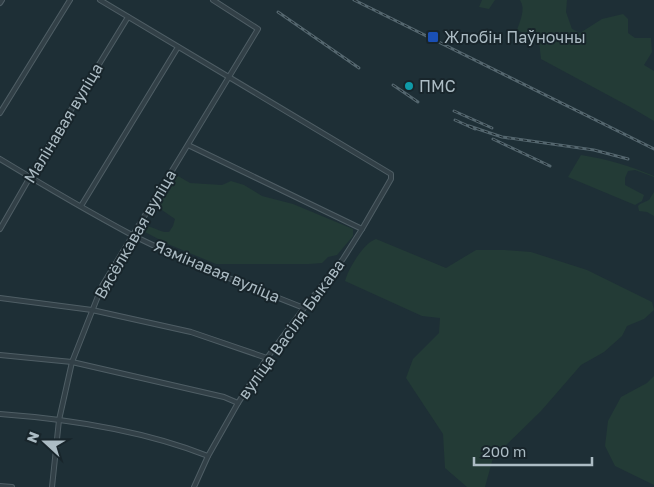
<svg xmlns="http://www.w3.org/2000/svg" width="654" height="487" font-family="'Golos Text',sans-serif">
<rect width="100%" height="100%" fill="#1e2f36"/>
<!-- green -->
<g fill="#233b36">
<polygon points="482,0 495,0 489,9 479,7"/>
<path d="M520 0H567L566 12 572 29 580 33 602 19 623 14 628 19V33L635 38H651L652 52 644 65 654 71V121L632 108 541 59 539 41 517 30C520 21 526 9 520 0Z"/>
<path d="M581 155C607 159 630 166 654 176V177L635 170 628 171 625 178V185L644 195 642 201 635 205 568 177Z"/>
<path d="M178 176 190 183 222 185 231 181 244 185 262 196 293 204 353 229V236L337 255 328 257 322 263 309 264H216L168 244 143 231V226C152 225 160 233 169 232L173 226 175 219 159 208 156 204 172 181Z"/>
<polygon points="654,192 654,216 647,212 639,211 638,206 640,204 649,200"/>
<path d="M376 239 446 268 476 250H505L531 252 587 270 652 302 654 310 644 319 627 326 622 336 604 352 581 365 541 411 493 458 485 487H467L445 468 443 434 406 378 413 359 439 333 440 318 422 316 345 281C348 270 360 250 369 243 371 241 374 240 376 239Z"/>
<polygon points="654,376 654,485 615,466 605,446 608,421 621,397 647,383"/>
</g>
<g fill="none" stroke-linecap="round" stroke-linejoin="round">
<defs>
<g id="minor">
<polyline points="100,0 391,174 391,179 362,229 343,259 304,308 267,358 238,403 208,456 194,487"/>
<polyline points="0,3 2,0"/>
<polyline points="0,113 70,0"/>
<polyline points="188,145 362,229"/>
<path d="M0 159C43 185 87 211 132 235 188 263 246 285 304 308"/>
<polyline points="81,206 178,47"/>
<polyline points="0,229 30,177 128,17"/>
<polyline points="0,298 92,310 191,332 267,358"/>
<polyline points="0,355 72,362 224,397 238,403"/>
<path d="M0 414C68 419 145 431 208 456"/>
<polyline points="0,486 12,487"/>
<polyline points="52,487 59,420 72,362 102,286 258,29 213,0"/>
</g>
</defs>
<!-- minor casing -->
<use href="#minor" stroke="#4f5e65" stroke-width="6"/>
<!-- minor -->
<use href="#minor" stroke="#324047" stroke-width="4"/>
<defs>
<g id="rail">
<polyline points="354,0 654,149"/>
<polyline points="278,12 359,68"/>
<polyline points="393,85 418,102"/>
<polyline points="454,111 492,128"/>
<polyline points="455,120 475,129"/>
<polyline points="469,126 502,137 594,150 628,159"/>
<polyline points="493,139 550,166"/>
</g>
</defs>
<!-- rail casing -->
<use href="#rail" stroke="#54666e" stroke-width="3"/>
<!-- rail -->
<use href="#rail" stroke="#18252b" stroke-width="1" stroke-dasharray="4" stroke-linecap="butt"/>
</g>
<!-- markers -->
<rect fill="#1a4fb4" stroke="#18252b" stroke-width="2" x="427" y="31" width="12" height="12" rx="2.5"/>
<circle fill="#0f9aa8" stroke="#18252b" stroke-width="2" cx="409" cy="86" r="5"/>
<g text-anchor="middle" stroke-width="4" stroke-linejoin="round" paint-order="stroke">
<!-- poi labels -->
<g font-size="16" fill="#acbcc4" stroke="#18252b" text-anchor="start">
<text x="444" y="43">Жлобін Паўночны</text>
<text x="419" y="92">ПМС</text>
</g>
<!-- street labels -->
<g font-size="16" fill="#acbcc4" stroke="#18252b">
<text transform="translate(63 123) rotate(-59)" y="6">Малінавая вуліца</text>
<text transform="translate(135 234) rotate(-60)" y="6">Вясёлкавая вуліца</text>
<text transform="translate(217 271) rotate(23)" y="6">Язмінавая вуліца</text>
<text transform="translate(291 329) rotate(-54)" y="6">вуліца Васіля Быкава</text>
</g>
</g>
<!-- north arrow -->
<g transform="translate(45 442) rotate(291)" stroke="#18252b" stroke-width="4" paint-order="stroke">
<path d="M0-4L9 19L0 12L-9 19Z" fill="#acbcc4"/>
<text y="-8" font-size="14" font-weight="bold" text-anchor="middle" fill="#acbcc4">N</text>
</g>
<!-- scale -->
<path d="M474 457v8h118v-8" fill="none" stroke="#acbcc4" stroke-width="2.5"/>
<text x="482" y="457" font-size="15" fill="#acbcc4" stroke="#18252b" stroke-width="4" paint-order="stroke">200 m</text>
</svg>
